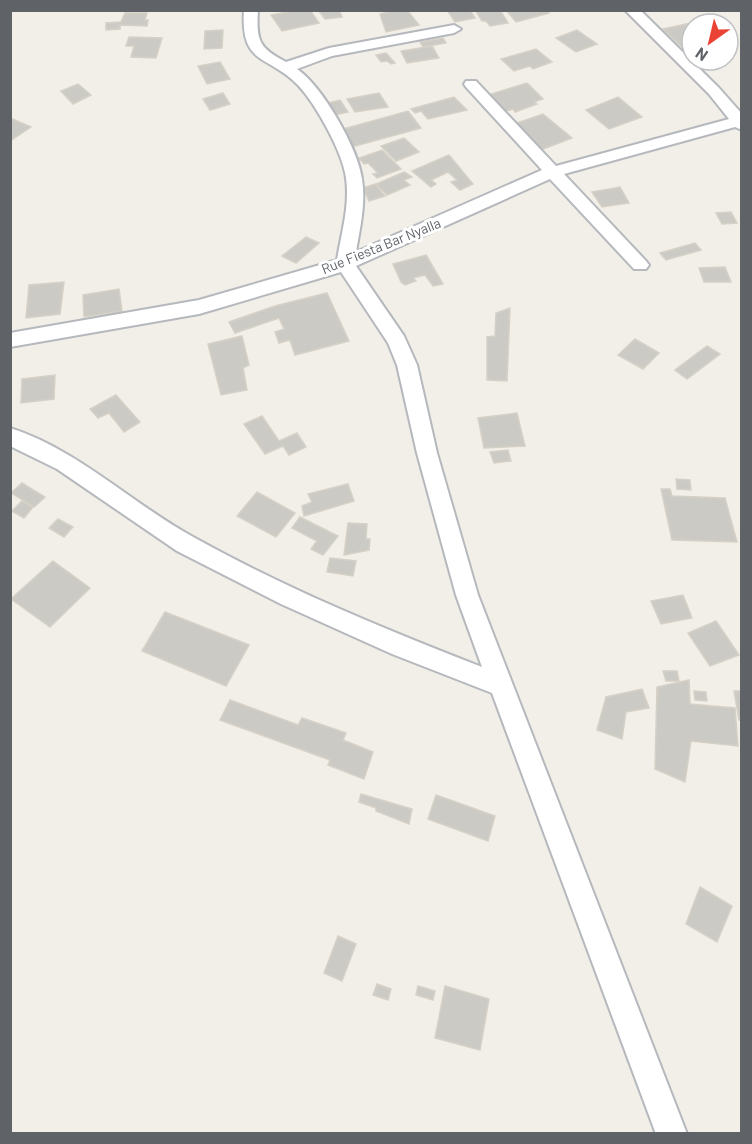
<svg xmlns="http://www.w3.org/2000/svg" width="752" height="1144" font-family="Barlow,sans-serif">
<rect width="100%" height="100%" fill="#f1efe8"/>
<!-- building -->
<g fill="#cccac5" stroke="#d6d1c6" stroke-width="1.5">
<polygon points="298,10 310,10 319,23 282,31 271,15"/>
<polygon points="318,10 339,10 342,17 325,19"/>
<polygon points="396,10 407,10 419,25 386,32 380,14"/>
<polygon points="447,10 470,10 475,18 455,22"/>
<polygon points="475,10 500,10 508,23 490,26 486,21 482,21"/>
<polygon points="506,10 546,10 549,13 516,22"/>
<polygon points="125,13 147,13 145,20 148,20 147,26 120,25 120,29 106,30 106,23 121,22"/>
<polygon points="695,22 697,24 692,24 692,48 685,50 663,29"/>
<polygon points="223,30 222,48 204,49 205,31"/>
<polygon points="577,30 597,44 576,52 556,38"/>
<polygon points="129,37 162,38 156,58 131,57 134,46 126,46"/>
<polygon points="443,38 446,43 423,47 420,42"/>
<polygon points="432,46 439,58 407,63 401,51"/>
<polygon points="536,49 552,62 533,69 530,66 514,71 501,59"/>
<polygon points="386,53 395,63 391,64 387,61 381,62 376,55"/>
<polygon points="220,62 230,79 207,84 198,66"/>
<polygon points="527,83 543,99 534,102 537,104 515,112 513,109 504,112 488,95"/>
<polygon points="78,84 91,95 73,104 61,91"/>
<polygon points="223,93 230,104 210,110 203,99"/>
<polygon points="379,93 388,107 355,112 347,99"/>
<polygon points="454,97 467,110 428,119 421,111 415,113 411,109"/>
<polygon points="618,97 642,117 609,129 586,110"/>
<polygon points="340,100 348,112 335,115 328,103"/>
<polygon points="408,111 421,128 352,147 340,130"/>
<polygon points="543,114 572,138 541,150 521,131 508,126"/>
<polygon points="10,118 31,127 10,141"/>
<polygon points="404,138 419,152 396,161 381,146"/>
<polygon points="382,150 401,169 377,178 373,174 378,173 368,163 364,164 359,158"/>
<polygon points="449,155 473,184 460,190 451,182 457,180 448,172 431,180 436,184 431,187 412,171"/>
<polygon points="404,172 412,177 404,180 410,185 387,195 376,184"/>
<polygon points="375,184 385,196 369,201 363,188"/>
<polygon points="620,187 629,203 602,207 592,192"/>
<polygon points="731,212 737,223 722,224 716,213"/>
<polygon points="306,237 319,243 296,263 282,256"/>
<polygon points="695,243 701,250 666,260 660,253"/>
<polygon points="426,255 443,284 433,286 425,275 413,278 416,281 405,285 401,282 393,264"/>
<polygon points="725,267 731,282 704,282 699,268"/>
<polygon points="64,282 60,314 26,318 29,285"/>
<polygon points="119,289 122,311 84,317 83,295"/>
<polygon points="327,293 349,341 295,355 290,340 279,343 275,332 284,329 279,318 235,333 229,322 275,306"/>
<polygon points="510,308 507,381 487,380 487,337 495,336 496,313"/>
<polygon points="242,336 249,365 243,368 247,390 221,395 208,344"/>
<polygon points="635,339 659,353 643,369 618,355"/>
<polygon points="707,346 720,354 687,379 675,370"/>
<polygon points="55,375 54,399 21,403 22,379"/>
<polygon points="116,395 140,422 124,432 109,413 98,418 90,409"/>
<polygon points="517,413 525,446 484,448 478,418"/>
<polygon points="262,416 279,441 297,433 306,447 289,455 283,446 265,454 244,424"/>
<polygon points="508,450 511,461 494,463 490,452"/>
<polygon points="676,479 690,480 691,490 677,489"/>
<polygon points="22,483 45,497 34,507 11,493"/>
<polygon points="348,484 354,501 304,516 302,506 312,502 308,494"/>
<polygon points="661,489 670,489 672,496 725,498 737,542 672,540"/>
<polygon points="257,492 295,513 276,537 237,516"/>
<polygon points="22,501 33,507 24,518 12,511"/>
<polygon points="300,517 338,536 323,555 311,549 317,541 292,528"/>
<polygon points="58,519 73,527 64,537 49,528"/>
<polygon points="348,523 367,524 366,539 370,539 369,550 344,555"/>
<polygon points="330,558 356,561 353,576 327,572"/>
<polygon points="53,561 90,588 50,627 11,599"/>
<polygon points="683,595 692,618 661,624 651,601"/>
<polygon points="165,612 249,645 226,686 142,651"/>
<polygon points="716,621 739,655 710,666 688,633"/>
<polygon points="663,671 677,671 679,681 666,681"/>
<polygon points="689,680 690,704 735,708 738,746 691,741 685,782 655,769 657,687"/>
<polygon points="642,689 649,708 626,712 622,739 597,730 606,697"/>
<polygon points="694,691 706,692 707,701 695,700"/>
<polygon points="734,691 742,691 742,720 739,720"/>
<polygon points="230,700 298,725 302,718 346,733 343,740 373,752 364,779 328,765 330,760 220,720"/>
<polygon points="361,794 412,809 409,824 376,811 376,808 359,802"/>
<polygon points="436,795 495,816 488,841 428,819"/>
<polygon points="700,887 732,906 717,942 686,924"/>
<polygon points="338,936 356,944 342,981 324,973"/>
<polygon points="377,984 391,989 388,1000 373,995"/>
<polygon points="418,986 435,991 433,1000 416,995"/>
<polygon points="445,986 489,999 480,1050 435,1038"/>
</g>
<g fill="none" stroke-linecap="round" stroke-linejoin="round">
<defs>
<path id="minor" d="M244 10H258C256 41 259 48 286 62L329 48 454 25 461 29 454 33 332 56 297 69C322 86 358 148 362 179 366 203 360 228 356 252L542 170 466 87 464 84 466 81H476L556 166 729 119 709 94 625 10H640L719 88 742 114V130L735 127 564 174 646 261 649 265 646 269H634L550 179 356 266 404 336 417 365 437 453 478 595 687 1134H656L492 693 392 654 281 604 177 551 57 469 10 446V428C79 450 132 504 195 538 287 589 384 629 482 667L456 595 417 453 397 365 388 343 341 272 199 314 10 347V333L199 300 337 260C341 234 350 206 346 178 343 153 316 104 298 85 268 54 240 66 244 10Z"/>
</defs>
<!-- minor casing -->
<use href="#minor" stroke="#b5b8bc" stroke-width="4"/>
<!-- minor -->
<use href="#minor" fill="#fff" fill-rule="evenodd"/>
</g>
<g text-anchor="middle" stroke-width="6" stroke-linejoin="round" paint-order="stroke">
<!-- far-street labels -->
<g font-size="14" fill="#5f6368" stroke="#fff">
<text transform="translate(381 246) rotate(-22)" y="5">Rue Fiesta Bar Nyalla</text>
</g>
</g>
<!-- border -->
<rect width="752" height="1144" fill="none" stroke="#5f6368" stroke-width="24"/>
<!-- north arrow -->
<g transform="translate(710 42) rotate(214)"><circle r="28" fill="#ffffff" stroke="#bfc1c3" stroke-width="1.5"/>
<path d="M0-4.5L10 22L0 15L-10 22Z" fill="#ea4335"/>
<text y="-9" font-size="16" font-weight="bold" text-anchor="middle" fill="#5f6368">N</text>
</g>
</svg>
